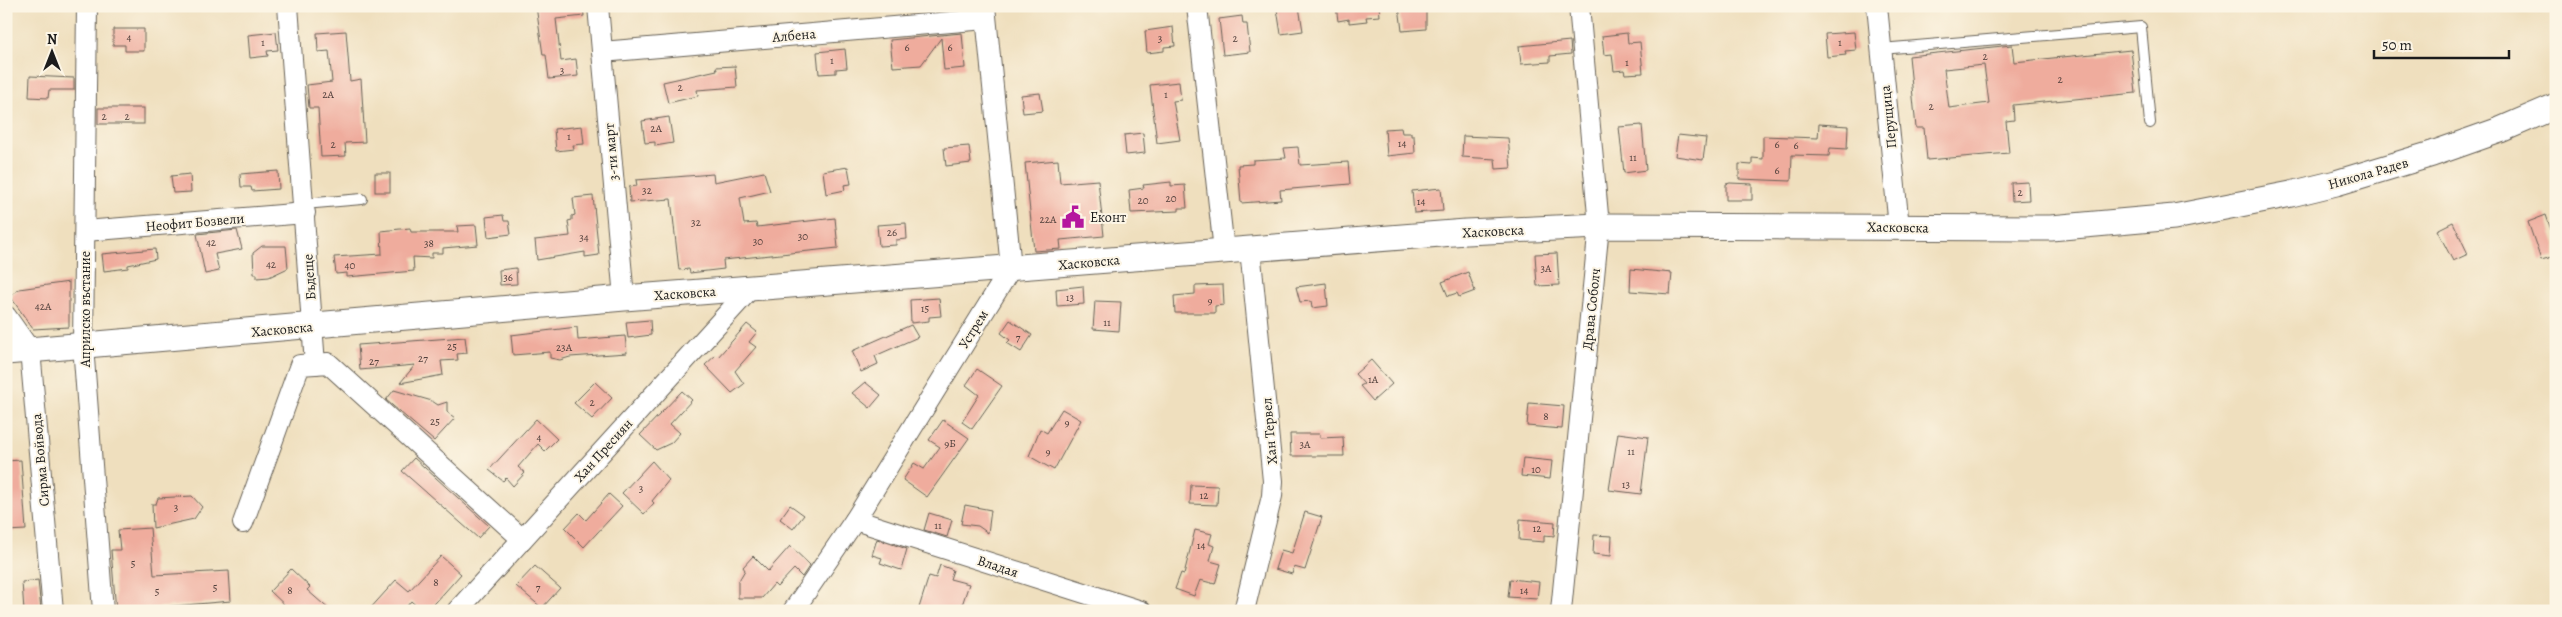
<svg xmlns="http://www.w3.org/2000/svg" width="2562" height="617" font-family="Alegreya,serif">
<rect width="100%" height="100%" fill="#fcf5e5"/>
<filter id="ink" filterUnits="userSpaceOnUse"><feTurbulence type="fractalNoise" baseFrequency=".02" numOctaves="2"/><feDisplacementMap in="SourceGraphic" scale="10" xChannelSelector="R" yChannelSelector="G"/><feConvolveMatrix kernelMatrix="1 2 1 2 8 2 1 2 1" color-interpolation-filters="sRGB"/></filter>
<filter id="wash" filterUnits="userSpaceOnUse"><feTurbulence type="fractalNoise" baseFrequency=".0096" numOctaves="4" result="noise"/><feDisplacementMap in="SourceGraphic" scale="20" xChannelSelector="R" yChannelSelector="G"/><feGaussianBlur stdDeviation="1.12" result="paint"/><feColorMatrix in="noise" values="0 0 0 0 0 0 0 0 0 0 0 0 0 0 0 0 0 1.4 0 .05"/><feComposite in="paint" operator="in"/></filter>
<g filter="url(#wash)">
<rect width="100%" height="100%" fill="#efdfbe"/>
<g id="blocks">
<!-- building -->
<g fill="#efac9d" fill-rule="evenodd">
<polygon points="536,6 583,6 584,16 556,19 561,61 576,59 578,76 549,79 546,55 543,55"/>
<polygon points="1336,6 1379,6 1380,16 1366,17 1367,21 1349,23 1349,19 1338,21"/>
<polygon points="1399,6 1426,6 1426,29 1402,31"/>
<polygon points="1299,7 1303,31 1281,34 1277,9"/>
<polygon points="1242,16 1243,24 1247,24 1250,52 1223,55 1219,19"/>
<polygon points="1173,27 1175,46 1164,47 1164,51 1147,53 1145,31"/>
<polygon points="113,29 144,29 144,51 125,51 125,45 113,45"/>
<polygon points="346,31 350,81 361,79 365,142 345,143 346,156 321,157 318,108 309,108 307,85 332,82 329,51 318,52 317,33"/>
<polygon points="276,32 278,50 267,51 268,56 250,58 248,35"/>
<polygon points="1854,32 1856,50 1845,51 1846,55 1827,57 1825,34"/>
<polygon points="962,33 965,68 944,70 941,38 921,65 893,67 890,40"/>
<polygon points="1627,33 1628,43 1640,42 1643,73 1625,74 1624,70 1614,71 1612,54 1604,55 1602,36"/>
<polygon points="1570,41 1571,54 1550,56 1550,62 1521,64 1519,46"/>
<path d="M2012 45 2014 62 2131 50 2136 93 2013 105 2014 120 2006 121 2009 153 1927 160 1924 128H1916L1909 56ZM1984 65 1989 103 1949 108 1944 69Z"/>
<polygon points="845,49 847,68 836,69 836,73 819,74 817,52"/>
<polygon points="735,66 737,87 697,90 698,96 668,103 663,82 717,70 716,67"/>
<polygon points="30,76 74,78 74,90 49,90 48,98 29,97"/>
<polygon points="1179,82 1181,100 1173,101 1180,140 1157,143 1150,85"/>
<polygon points="1040,93 1043,111 1023,113 1021,95"/>
<rect x="98" y="108" width="46" height="16"/>
<polygon points="669,117 673,143 655,146 655,142 645,143 642,121"/>
<polygon points="1819,124 1848,126 1847,149 1830,148 1829,156 1792,155 1791,181 1739,179 1739,164 1752,165 1752,158 1763,159 1763,136 1818,138"/>
<polygon points="1642,125 1646,170 1624,173 1619,127"/>
<polygon points="582,126 584,144 573,145 574,149 556,151 554,129"/>
<polygon points="1401,128 1402,133 1411,133 1411,136 1414,136 1415,153 1387,156 1385,129"/>
<polygon points="1143,133 1145,153 1126,155 1124,135"/>
<polygon points="1678,135 1706,138 1703,160 1675,156"/>
<polygon points="1463,136 1508,138 1511,168 1496,169 1495,159 1462,157"/>
<polygon points="969,146 971,163 946,166 944,148"/>
<polygon points="1298,147 1300,165 1348,162 1350,184 1280,190 1281,200 1241,203 1238,165 1253,164 1253,160 1286,158 1284,148"/>
<polygon points="1058,160 1060,183 1098,180 1104,236 1060,240 1061,249 1034,251 1025,163"/>
<polygon points="848,167 851,184 844,185 845,190 826,194 823,171"/>
<polygon points="278,171 279,189 252,191 251,187 241,187 240,174"/>
<polygon points="764,172 770,191 740,198 744,224 756,223 757,227 835,218 838,248 723,260 724,269 690,273 689,269 679,270 671,199 630,202 629,187 637,186 636,180 713,174 714,182"/>
<rect x="375" y="173" width="15" height="19"/>
<polygon points="190,174 191,192 173,193 171,176"/>
<polygon points="1171,182 1171,186 1185,185 1187,208 1179,208 1179,211 1131,213 1129,190 1144,188 1143,185"/>
<polygon points="2028,182 2029,200 2012,201 2011,183"/>
<polygon points="1730,183 1752,184 1752,200 1726,200 1726,184"/>
<polygon points="1441,188 1443,211 1414,213 1412,191"/>
<polygon points="593,196 599,255 585,257 585,252 537,260 535,240 570,236 568,221 572,220 572,216 575,215 573,198"/>
<polygon points="503,215 504,221 509,221 511,234 488,237 486,217"/>
<polygon points="2546,215 2556,244 2556,256 2541,260 2528,222"/>
<polygon points="2453,222 2468,254 2453,261 2437,230"/>
<polygon points="906,223 907,239 896,240 896,245 879,246 877,225"/>
<polygon points="476,225 478,245 443,248 443,253 432,253 432,258 413,257 414,271 347,277 347,273 336,274 334,257 382,254 381,231 410,228 411,232 458,232 457,226"/>
<polygon points="237,230 242,249 215,254 219,271 205,274 197,234"/>
<polygon points="262,246 286,246 288,268 269,277 257,278 257,274 254,274 253,253"/>
<polygon points="155,249 156,259 128,265 128,268 104,271 102,254"/>
<polygon points="1557,253 1559,285 1537,286 1535,254"/>
<polygon points="516,268 517,284 500,285 499,270"/>
<polygon points="1631,269 1672,273 1670,294 1630,291"/>
<polygon points="1468,272 1475,291 1459,297 1457,293 1448,296 1442,282"/>
<polygon points="69,282 69,327 33,329 10,296 19,289"/>
<polygon points="1326,283 1328,306 1312,308 1311,301 1300,302 1296,287"/>
<polygon points="1223,285 1224,305 1215,306 1215,313 1175,313 1174,296 1195,294 1195,286"/>
<polygon points="1083,286 1084,304 1057,306 1056,289"/>
<polygon points="939,298 941,316 929,317 929,321 911,323 910,300"/>
<polygon points="1095,301 1121,302 1119,331 1093,329"/>
<polygon points="650,320 651,335 628,338 626,322"/>
<polygon points="1010,320 1032,335 1021,352 1007,343 1010,340 1001,333"/>
<polygon points="747,324 757,332 749,342 756,347 735,371 744,384 732,393 705,365 716,355 718,357"/>
<polygon points="911,325 918,337 875,356 878,364 861,372 852,351"/>
<polygon points="577,327 578,340 625,336 627,353 570,357 560,360 550,358 550,352 513,355 511,335"/>
<polygon points="465,337 467,353 457,354 458,360 441,361 443,375 400,383 415,365 360,370 358,345"/>
<polygon points="1371,360 1392,384 1373,401 1360,386 1364,384 1355,374"/>
<polygon points="977,369 1002,386 972,429 962,422 979,395 966,385"/>
<polygon points="595,382 612,398 592,419 574,403"/>
<polygon points="865,382 881,395 870,408 852,393"/>
<polygon points="394,390 432,401 438,405 447,402 447,412 455,418 434,441 386,400"/>
<polygon points="682,391 692,400 670,424 680,433 671,443 656,450 640,435"/>
<polygon points="1529,403 1564,406 1562,429 1527,426"/>
<polygon points="1062,409 1081,420 1054,470 1029,456 1040,429 1047,433"/>
<polygon points="536,419 557,439 545,451 538,444 518,467 525,473 513,486 506,478 503,481 489,470"/>
<polygon points="943,420 969,438 927,497 903,480 914,463 924,469 940,447 929,440"/>
<polygon points="1618,433 1648,437 1641,494 1609,490"/>
<polygon points="1290,434 1320,434 1320,438 1343,437 1344,456 1291,456"/>
<polygon points="414,458 489,526 478,538 402,471"/>
<polygon points="1523,458 1552,461 1550,479 1521,476"/>
<polygon points="21,460 26,530 6,531 6,461"/>
<polygon points="652,461 669,480 652,501 654,503 644,514 622,493"/>
<polygon points="1191,485 1218,486 1217,505 1190,504"/>
<polygon points="609,494 622,506 584,547 565,528 579,513 586,520"/>
<polygon points="192,496 202,507 194,519 153,528 152,504 156,504 158,498"/>
<polygon points="790,505 804,515 793,529 780,519"/>
<polygon points="965,505 991,510 988,533 978,526 961,524"/>
<polygon points="1305,512 1322,517 1305,570 1294,567 1292,574 1275,569 1281,550 1292,553"/>
<polygon points="929,513 952,520 947,537 924,530"/>
<polygon points="1520,519 1555,522 1554,536 1544,535 1544,542 1519,540"/>
<polygon points="150,528 154,575 229,571 231,601 116,611 111,550 120,550 118,530"/>
<polygon points="1195,530 1212,534 1209,544 1214,546 1210,561 1221,564 1215,584 1200,580 1194,596 1175,589 1181,573 1184,574"/>
<polygon points="1594,535 1612,536 1611,556 1593,554"/>
<polygon points="877,539 907,549 901,570 880,563 882,558 872,555"/>
<polygon points="790,546 810,565 802,577 794,569 777,587 774,584 762,598 738,598 738,582 745,570 743,567 753,556 768,571"/>
<polygon points="441,556 461,574 428,611 422,611 411,601 403,611 368,611 396,580 409,591"/>
<polygon points="940,565 953,570 950,579 969,584 960,611 918,611 929,576 936,578"/>
<polygon points="535,566 560,588 542,608 516,586"/>
<polygon points="291,569 310,587 307,590 331,611 291,611 270,591"/>
<polygon points="1510,579 1539,582 1537,599 1508,597"/>
<polygon points="38,580 41,611 24,611 22,582"/>
</g>
</g>
</g>
<g filter="url(#ink)">
<use href="#blocks" fill-opacity="0" stroke="#666055" stroke-width="1"/>
<g fill="none" stroke-linecap="round" stroke-linejoin="round">
<defs>
<g id="service">
<polyline points="1881,49 2141,27 2150,123"/>
<polyline points="304,204 362,199"/>
</g>
<g id="minor">
<polyline points="87,6 83,345 103,611"/>
<polyline points="288,6 315,364 328,363 522,539"/>
<polyline points="598,6 624,298"/>
<polyline points="1197,6 1224,251"/>
<polyline points="1877,6 1899,227"/>
<polyline points="602,52 986,19"/>
<polyline points="85,231 305,213"/>
<polyline points="6,316 30,350 53,611"/>
<polyline points="855,520 1141,611"/>
<polyline points="243,523 300,365 315,364"/>
<polyline points="457,611 750,289"/>
<polyline points="793,611 855,520 1011,268 985,6"/>
<polyline points="1244,611 1272,496 1273,481 1250,249"/>
<polyline points="1561,611 1599,226 1579,6"/>
</g>
<polyline id="tertiary" points="6,352 624,298 1466,232 1599,226 2051,228 2174,217 2291,194 2336,183 2432,154 2500,130 2556,106"/>
</defs>
<!-- service casing -->
<use href="#service" stroke="#666055" stroke-width="12"/>
<!-- minor casing -->
<use href="#minor" stroke="#666055" stroke-width="22"/>
<!-- tertiary casing -->
<use href="#tertiary" stroke="#666055" stroke-width="27"/>
<!-- service -->
<use href="#service" stroke="#fff" stroke-width="10"/>
<!-- minor -->
<use href="#minor" stroke="#fff" stroke-width="20"/>
<!-- tertiary -->
<use href="#tertiary" stroke="#fff" stroke-width="25"/>
</g>
</g>
<!-- icons -->
<defs>
<symbol id="civic-bare" viewBox="-9 -9 18 18"><path d="M-.6-6.5H3V-4.5H.6V-3L4-1V1h2V6H-6V1h2V-1L-.6-3ZM-1.2 2.5V6h2.4V2.5Z" fill="#b5179e" stroke="#fcf5e5" stroke-width="2.5" paint-order="stroke"/></symbol>
</defs>
<g fill-rule="evenodd">
<use href="#civic-bare" x="1057" y="201" width="32" height="32"/>
</g>
<g text-anchor="middle" stroke-width="4" stroke-linejoin="round" paint-order="stroke">
<!-- number labels -->
<g font-size="11" fill="#51403c">
<text x="129" y="41">4</text>
<text x="1160" y="42">3</text>
<text x="1235" y="42">2</text>
<text x="263" y="46">1</text>
<text x="1840" y="46">1</text>
<text x="907" y="51">6</text>
<text x="950" y="51">6</text>
<text x="1985" y="60">2</text>
<text x="832" y="64">1</text>
<text x="1627" y="66">1</text>
<text x="562" y="74">3</text>
<text x="2060" y="83">2</text>
<text x="680" y="91">2</text>
<text x="328" y="98">2А</text>
<text x="1166" y="98">1</text>
<text x="1931" y="110">2</text>
<text x="104" y="120">2</text>
<text x="127" y="120">2</text>
<text x="656" y="132">2А</text>
<text x="569" y="140">1</text>
<text x="1402" y="147">14</text>
<text x="333" y="148">2</text>
<text x="1777" y="148">6</text>
<text x="1796" y="149">6</text>
<text x="1633" y="161">11</text>
<text x="1777" y="174">6</text>
<text x="647" y="194">32</text>
<text x="2020" y="196">2</text>
<text x="1171" y="202">20</text>
<text x="1143" y="204">20</text>
<text x="1421" y="205">14</text>
<text x="1048" y="223">22А</text>
<text x="696" y="226">32</text>
<text x="892" y="236">26</text>
<text x="803" y="240">30</text>
<text x="584" y="241">34</text>
<text x="758" y="245">30</text>
<text x="211" y="246">42</text>
<text x="429" y="247">38</text>
<text x="271" y="268">42</text>
<text x="350" y="269">40</text>
<text x="1546" y="272">3А</text>
<text x="508" y="281">36</text>
<text x="1070" y="301">13</text>
<text x="1210" y="304">9</text>
<text x="43" y="310">42А</text>
<text x="925" y="312">15</text>
<text x="1107" y="326">11</text>
<text x="1018" y="341">7</text>
<text x="452" y="350">25</text>
<text x="564" y="351">23А</text>
<text x="423" y="362">27</text>
<text x="374" y="365">27</text>
<text x="1373" y="383">1А</text>
<text x="592" y="406">2</text>
<text x="1546" y="420">8</text>
<text x="435" y="425">25</text>
<text x="1067" y="426">9</text>
<text x="539" y="441">4</text>
<text x="950" y="447">9Б</text>
<text x="1305" y="448">3А</text>
<text x="1048" y="455">9</text>
<text x="1631" y="455">11</text>
<text x="1536" y="473">10</text>
<text x="1626" y="488">13</text>
<text x="641" y="492">3</text>
<text x="1204" y="499">12</text>
<text x="176" y="511">3</text>
<text x="938" y="529">11</text>
<text x="1537" y="532">12</text>
<text x="1201" y="549">14</text>
<text x="133" y="567">5</text>
<text x="436" y="586">8</text>
<text x="215" y="591">5</text>
<text x="538" y="591">7</text>
<text x="290" y="594">8</text>
<text x="1524" y="594">14</text>
<text x="157" y="595">5</text>
</g>
<!-- street labels -->
<g font-size="14" fill="#1c1c1c" stroke="#fcf5e5">
<text transform="translate(794 35) rotate(-5)" y="5">Албена</text>
<text transform="translate(1888 117) rotate(-96)" y="5">Перущица</text>
<text transform="translate(611 152) rotate(-95)" y="5">3-ти март</text>
<text transform="translate(2368 173) rotate(-16)" y="5">Никола Радев</text>
<text transform="translate(195 222) rotate(-5)" y="5">Неофит Бозвели</text>
<text transform="translate(1898 227) rotate(1)" y="5">Хасковска</text>
<text transform="translate(1493 231) rotate(-3)" y="5">Хасковска</text>
<text transform="translate(1089 262) rotate(-5)" y="5">Хасковска</text>
<text transform="translate(309 277) rotate(-94)" y="5">Бъдеще</text>
<text transform="translate(685 293) rotate(-4)" y="5">Хасковска</text>
<text transform="translate(85 309) rotate(-90)" y="5">Априлско въстание</text>
<text transform="translate(1591 309) rotate(-84)" y="5">Драва Соболч</text>
<text transform="translate(282 329) rotate(-5)" y="5">Хасковска</text>
<text transform="translate(973 329) rotate(-58)" y="5">Устрем</text>
<text transform="translate(1269 431) rotate(-95)" y="5">Хан Тервел</text>
<text transform="translate(603 450) rotate(-48)" y="5">Хан Пресиян</text>
<text transform="translate(40 460) rotate(-95)" y="5">Сирма Войвода</text>
<text transform="translate(998 566) rotate(18)" y="5">Владая</text>
</g>
<!-- poi labels -->
<g font-size="14" fill="#1c1c1c" stroke="#fcf5e5" text-anchor="start">
<text x="1090" y="222">Еконт</text>
</g>
</g>
<!-- margin -->
<rect width="2562" height="617" fill="none" stroke="#fcf5e5" stroke-width="25"/>
<!-- north arrow -->
<g transform="translate(52 52)" stroke="#fcf5e5" stroke-width="4" paint-order="stroke">
<path d="M0-4L9 19L0 12L-9 19Z" fill="#1c1c1c"/>
<text y="-8" font-size="14" font-weight="bold" text-anchor="middle" fill="#1c1c1c">N</text>
</g>
<!-- scale -->
<path d="M2374 50v8h135v-8" fill="none" stroke="#1c1c1c" stroke-width="2.5"/>
<text x="2382" y="50" font-size="15" fill="#1c1c1c" stroke="#fcf5e5" stroke-width="4" paint-order="stroke">50 m</text>
</svg>
